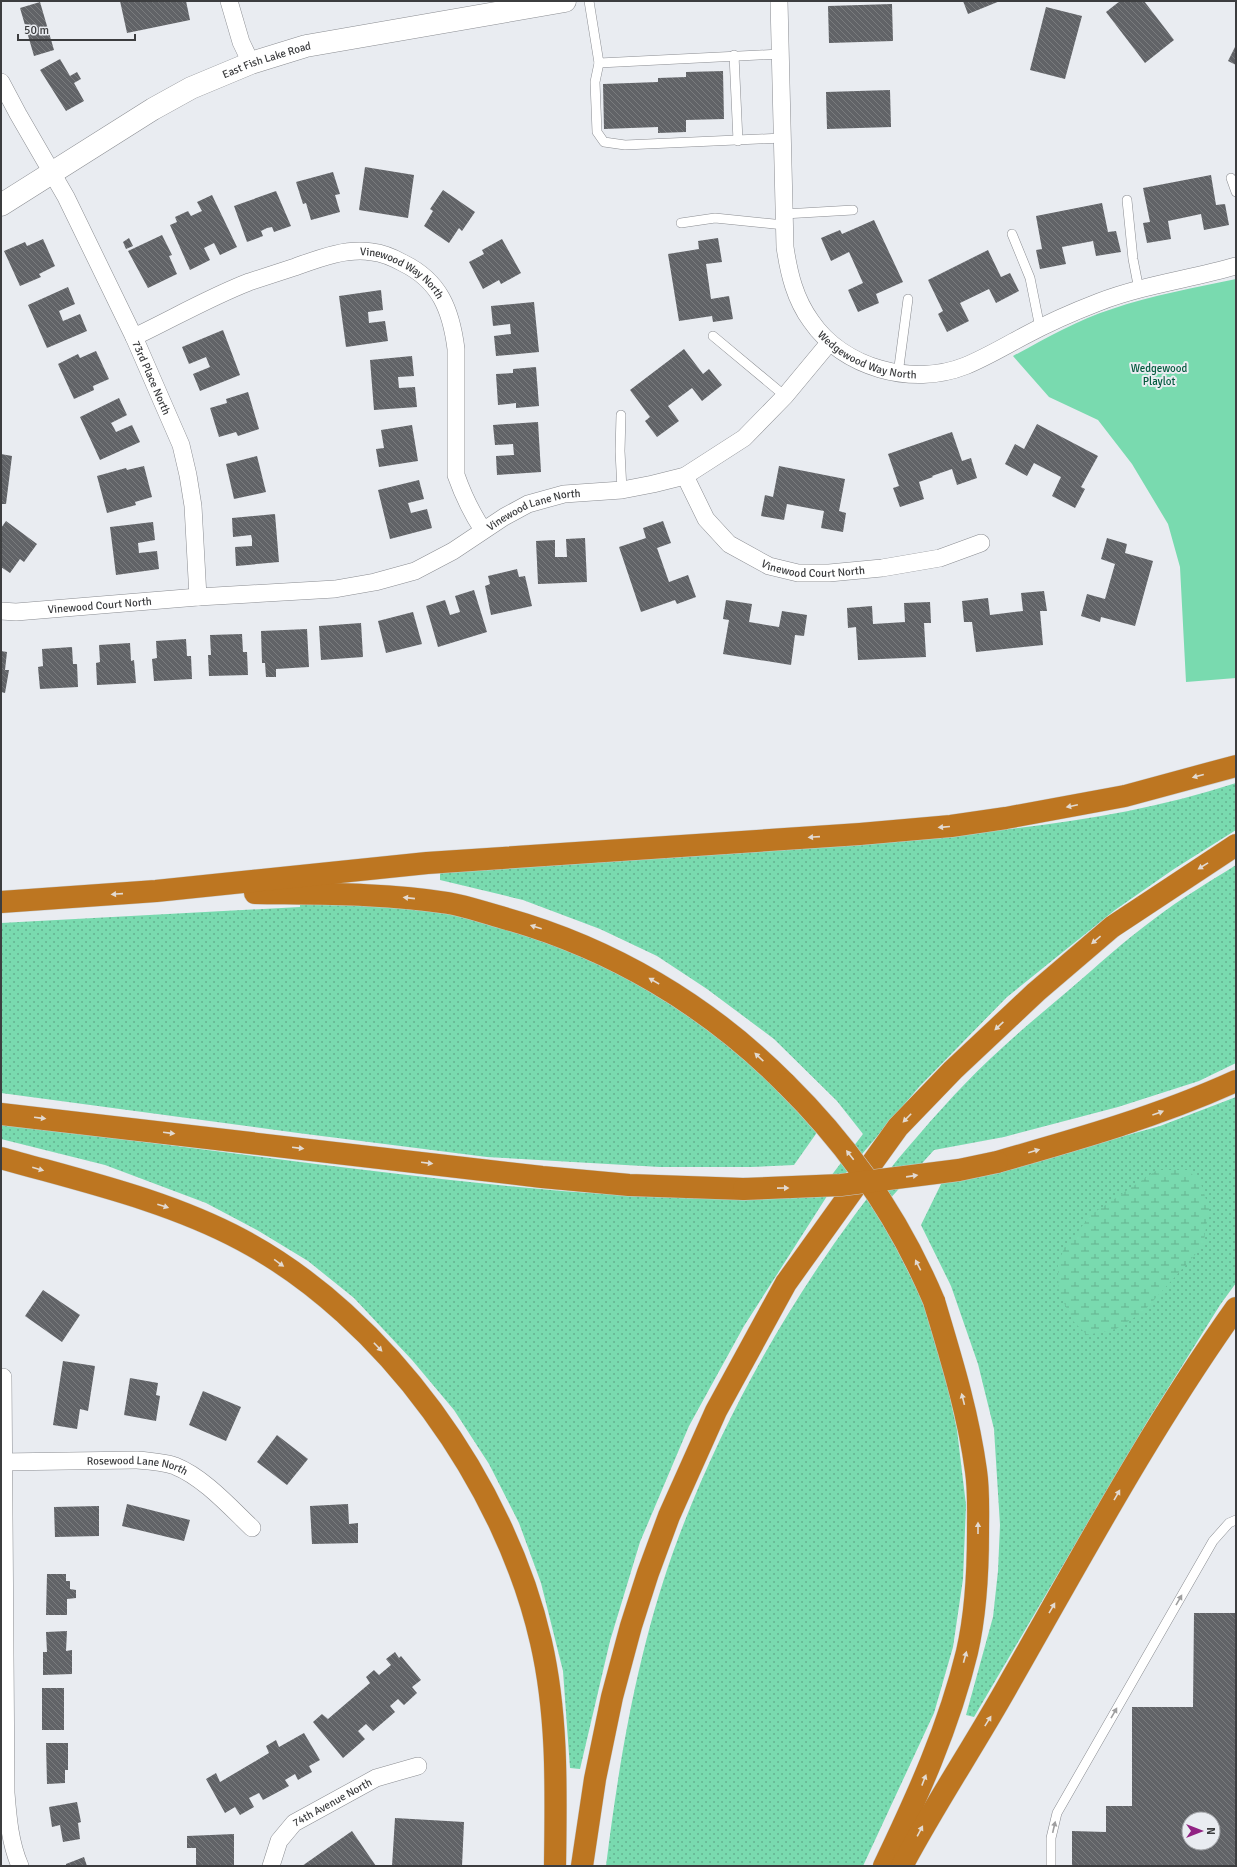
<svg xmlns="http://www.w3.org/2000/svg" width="1237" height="1867" font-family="Signika,sans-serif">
<defs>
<pattern id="grass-dots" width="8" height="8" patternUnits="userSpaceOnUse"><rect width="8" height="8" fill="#79daaf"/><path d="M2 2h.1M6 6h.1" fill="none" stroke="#64b290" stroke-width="1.8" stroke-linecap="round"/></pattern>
<pattern id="wetland-marsh" width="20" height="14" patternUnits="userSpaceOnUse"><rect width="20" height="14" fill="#79daaf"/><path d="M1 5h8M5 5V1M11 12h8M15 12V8" fill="none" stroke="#64b290"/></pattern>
<pattern id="building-back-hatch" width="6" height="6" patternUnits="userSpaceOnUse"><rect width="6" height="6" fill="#616367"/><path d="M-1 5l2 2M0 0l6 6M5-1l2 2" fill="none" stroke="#7a7c7e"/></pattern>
</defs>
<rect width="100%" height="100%" fill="#e9ecf1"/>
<!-- grass -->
<g fill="url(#grass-dots)">
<path d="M1236 783V830L1174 869 1115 910 1007 997 919 1087 829 1193 744 1326 689 1426 640 1542 610 1641 580 1769 570 1768 563 1671 541 1583 519 1523 489 1464 454 1410 412 1360 354 1298 308 1261 257 1230 206 1203 105 1165 1 1139V1125C188 1145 375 1175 562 1191 647 1198 733 1194 818 1193L863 1134 837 1101 774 1039 707 989 657 956 600 929 523 900 440 880V872C570 862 700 853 830 844 967 834 1105 826 1236 783Z"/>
<path d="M1236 865V1063L1199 1081 1118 1107 1004 1137 934 1150 878 1212 925 1305 939 1346 957 1430 966 1505 963 1579 953 1647 934 1713 863 1866H606C620 1754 639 1642 679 1536 731 1399 806 1272 898 1159 927 1125 957 1090 990 1059 1015 1035 1042 1013 1069 990 1097 966 1124 941 1154 919 1180 899 1209 882 1236 865Z"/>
<polygon points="300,902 400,905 482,920 560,944 650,989 751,1061 818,1131 794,1165 751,1167 660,1167 487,1157 298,1133 1,1093 1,923 300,907"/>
<polygon points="1236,1097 1236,1283 1220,1305 1147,1422 974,1717 966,1715 993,1617 998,1571 1000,1525 994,1429 978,1364 951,1286 921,1225 943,1180 1092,1145 1160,1126"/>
</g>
<!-- wetland -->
<polygon fill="url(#wetland-marsh)" points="1157,1170 1187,1170 1200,1181 1209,1209 1203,1246 1143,1312 1116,1329 1087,1335 1073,1321 1059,1293 1058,1265 1064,1248 1092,1214"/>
<!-- park -->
<path fill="#79daaf" d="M1236 279V678L1186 682 1180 567 1168 524 1132 464 1098 420 1049 397 1013 356C1045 339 1077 320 1112 309 1152 295 1194 288 1236 279Z"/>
<!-- building -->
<g fill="url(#building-back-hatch)" fill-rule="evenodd">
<polygon points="120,1 186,1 190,20 127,33"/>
<polygon points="963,1 1000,1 968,14"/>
<polygon points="1120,1 1144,1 1174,40 1145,63 1106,12"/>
<polygon points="40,2 54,50 34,56 20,8"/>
<polygon points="892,4 893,41 829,43 828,6"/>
<polygon points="1046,7 1082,16 1065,79 1030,70"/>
<polygon points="1236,45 1236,65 1228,61"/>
<polygon points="60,59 70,76 77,72 81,79 74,83 84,101 66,111 40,70"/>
<polygon points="723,71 724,119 686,120 686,132 658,133 658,127 604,129 603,84 658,82 658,78 686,77 686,72"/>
<polygon points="890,90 891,127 827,129 826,92"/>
<polygon points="365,167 414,175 408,218 359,210"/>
<polygon points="333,172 340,194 335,195 340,212 311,220 306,203 303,204 296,182"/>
<polygon points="1211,175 1216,205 1225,204 1229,225 1204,230 1201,214 1168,221 1171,239 1147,243 1143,223 1150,222 1143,188"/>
<polygon points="443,190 475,212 462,231 459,228 449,243 424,226 433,211 430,209"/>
<polygon points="276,191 291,226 274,232 272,227 267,228 261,231 263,236 247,242 234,206"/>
<polygon points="212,195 237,247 220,255 214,243 204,248 210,260 190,270 170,225 177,222 175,217 188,211 191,216 202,211 197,202"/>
<polygon points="1102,203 1108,232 1116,231 1121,252 1096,256 1093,241 1062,247 1066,264 1040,269 1036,250 1042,249 1036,216"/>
<polygon points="874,220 903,282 876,294 879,303 858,312 848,290 863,283 849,252 831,261 821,238 840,230 842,234"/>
<polygon points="162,235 172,255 169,256 177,274 148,288 128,251"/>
<polygon points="129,238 133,246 126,249 123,242"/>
<polygon points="718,238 722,262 706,264 711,299 729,296 733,319 713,322 712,316 679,321 668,254 699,249 698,241"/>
<polygon points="43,239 55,266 39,274 41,277 20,286 4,251 25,242 27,246"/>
<polygon points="502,239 521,273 501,284 499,280 483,289 469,262 484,254 482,250"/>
<polygon points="988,250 1001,277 1010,273 1019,291 996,303 989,289 960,303 969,321 947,332 938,314 943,311 928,280"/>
<polygon points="68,287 75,304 59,311 63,321 80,314 87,331 47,348 28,305"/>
<polygon points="381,290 383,310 368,312 369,323 385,321 388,341 346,347 339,296"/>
<polygon points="534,302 539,352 496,356 494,336 511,334 510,324 493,326 491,306"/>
<polygon points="223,330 240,375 200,391 193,374 210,367 206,357 189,364 182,347"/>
<polygon points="684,349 703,374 709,369 722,385 702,401 692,388 668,406 679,421 657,437 645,421 650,417 630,390"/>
<polygon points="96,351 109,379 93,386 94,390 74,399 58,364 78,354 80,358"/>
<polygon points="412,356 414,376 398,377 399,388 415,387 417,407 374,410 370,360"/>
<polygon points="536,367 539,406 516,408 516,403 498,405 496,374 513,373 513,369"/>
<polygon points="248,392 259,429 238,436 236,432 219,437 210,408 227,403 226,399"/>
<polygon points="119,398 127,415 111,423 114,428 116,432 132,425 140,442 100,460 80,417"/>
<polygon points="538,422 541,472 497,475 496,456 514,455 513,444 495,445 493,425"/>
<polygon points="1037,424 1098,456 1081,487 1085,489 1075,508 1052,496 1061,477 1034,463 1027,476 1005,464 1015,444 1024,449"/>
<polygon points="412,425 418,461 379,467 376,449 384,448 381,430"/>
<polygon points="952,432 962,461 971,458 977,478 957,485 952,469 932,476 933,477 919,482 924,499 900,507 893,488 899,486 888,454"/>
<polygon points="1,454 12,456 6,504 1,504"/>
<polygon points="257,456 266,492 234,499 226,464"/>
<polygon points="144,466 152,497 135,502 136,505 107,513 97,476 126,468 127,470"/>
<polygon points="779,466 845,479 839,511 846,513 843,532 821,528 824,511 787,504 784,520 761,516 765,495 773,497"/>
<polygon points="419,480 424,499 408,503 411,513 427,509 432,528 390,539 378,490"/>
<polygon points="275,514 279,562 236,566 235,547 252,546 252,539 251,535 233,537 232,518"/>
<polygon points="6,521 37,544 24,562 20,559 10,573 1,567 1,528"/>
<polygon points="663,521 671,543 657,548 669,582 688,575 696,597 677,604 675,600 641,612 619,547 646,538 643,528"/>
<polygon points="153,522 155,540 138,543 139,553 157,551 159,569 116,575 110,527"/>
<polygon points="585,538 587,582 538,584 536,541 555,540 555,557 567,557 566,539"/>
<polygon points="1107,538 1127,544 1125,553 1153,561 1135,626 1101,617 1100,622 1081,616 1087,594 1105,599 1115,564 1101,559"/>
<polygon points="517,569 519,577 525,576 532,606 491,615 485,586 490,584 488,576"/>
<polygon points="474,590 487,632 438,647 426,606 445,600 450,615 460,612 455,596"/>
<polygon points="1044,591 1047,611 1040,611 1043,645 976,652 972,622 964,622 962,601 988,598 990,615 1023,611 1021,593"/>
<polygon points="726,600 752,604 749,622 779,627 782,611 807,615 804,636 795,635 791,665 723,654 729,620 723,619"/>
<polygon points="930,602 931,623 924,623 926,657 858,660 856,627 848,628 847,608 872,606 873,624 905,622 904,603"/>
<polygon points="413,612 422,644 386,653 378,621"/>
<polygon points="361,623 363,657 321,660 319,626"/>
<polygon points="307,629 309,667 276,669 276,677 266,677 265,663 262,663 261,631"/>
<polygon points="242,634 243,652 247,652 248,675 209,676 208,655 211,655 210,635"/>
<polygon points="186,639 187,656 191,656 192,679 154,681 152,659 157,658 156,641"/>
<polygon points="130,643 131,661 134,660 136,683 97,685 96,663 100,662 99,645"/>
<polygon points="72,647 73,664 77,664 78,687 40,689 38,667 43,666 42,649"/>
<polygon points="1,651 7,652 5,670 9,670 5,693 1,692"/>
<polygon points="43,1290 80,1315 62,1342 25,1316"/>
<polygon points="63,1361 95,1366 88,1411 80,1409 77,1429 53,1425"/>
<polygon points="130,1378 158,1383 156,1395 160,1396 156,1421 124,1415"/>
<polygon points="203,1391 241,1407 226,1441 189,1425"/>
<polygon points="277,1435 308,1459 287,1485 257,1462"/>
<polygon points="127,1504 190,1520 184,1541 122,1526"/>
<polygon points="348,1504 349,1524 358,1523 358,1543 312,1544 310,1506"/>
<polygon points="99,1506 99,1536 55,1537 54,1507"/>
<polygon points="47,1574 66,1574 66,1581 70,1581 70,1589 76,1590 76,1598 67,1599 67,1615 46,1615"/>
<path d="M1194 1613H1236V1866H1072V1831L1106 1832V1806H1132V1707H1193ZM1189 1819H1213V1843H1189Z"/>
<polygon points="67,1631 66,1651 72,1650 72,1674 43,1675 43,1652 47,1652 46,1632"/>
<polygon points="395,1652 399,1658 401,1656 421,1680 412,1687 417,1693 404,1705 398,1699 390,1706 395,1712 373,1731 366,1724 358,1731 365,1739 343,1758 313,1722 322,1714 328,1719 370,1683 366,1677 374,1670 379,1675 391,1665 386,1659"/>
<rect x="42" y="1688" width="22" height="42"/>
<polygon points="304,1733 320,1760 309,1766 312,1772 298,1780 295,1774 285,1780 289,1786 263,1800 259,1793 249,1798 254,1807 240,1815 235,1807 225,1813 206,1779 216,1773 220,1782 269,1753 266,1746 276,1740 279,1747"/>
<polygon points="46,1743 68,1743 68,1770 65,1770 65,1783 47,1784"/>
<polygon points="77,1802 81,1822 78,1823 80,1839 63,1842 60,1825 52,1827 49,1807"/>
<polygon points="395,1818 464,1822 462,1866 392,1866"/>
<polygon points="352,1831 376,1866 302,1866"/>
<polygon points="234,1834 234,1866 196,1866 196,1848 187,1848 187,1836"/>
<polygon points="84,1857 87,1866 66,1866 66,1864"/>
</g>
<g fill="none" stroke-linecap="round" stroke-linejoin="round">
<defs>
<g id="lane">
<polyline points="589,1 599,63 780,54"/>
<polyline points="734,55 738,141"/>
<polyline points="599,63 595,82 597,132 604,142 625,145 782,138"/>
<polyline points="1231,178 1236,192"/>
<polyline points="1127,200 1133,259 1139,290"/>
<polyline points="784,214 853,210"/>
<polyline points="681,223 715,218 784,225"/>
<polyline points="1012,234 1030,278 1040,328"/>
<polyline points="713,336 785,396"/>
<polyline points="898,374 908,299"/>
<polyline points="621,415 620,451 622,490"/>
<polyline points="1051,1866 1051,1838 1057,1813 1213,1541 1229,1523 1236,1520"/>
</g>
<g id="street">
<polyline points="229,1 241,42 251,63"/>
<path id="s1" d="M779 1 785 247C789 274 795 299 811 321 843 368 912 387 965 366 985 358 1005 346 1024 336 1048 323 1073 312 1099 302 1143 285 1191 279 1236 266"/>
<path id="s2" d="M1 82 18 114 66 197 134 337 181 445 188 475 193 506 198 597"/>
<path id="s3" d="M134 337C172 319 210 297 249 282 264 277 280 272 295 267 320 258 346 248 372 252 382 253 394 258 403 263 440 281 451 310 456 349V475C463 495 471 512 483 530"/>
<path id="s4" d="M685 476 706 519 729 544 769 566 798 573H829L882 568 940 558 981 543"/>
<path id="s5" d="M1 611 16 612 198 597 335 589 375 582 415 571 453 551 504 517 528 504 564 494 622 490 653 484 685 476 744 438 785 396 829 343"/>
<path d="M3 1377 6 1793C8 1818 10 1843 20 1866"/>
<path id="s6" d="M1 1462 136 1460C149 1461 163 1462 175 1466 203 1477 230 1507 252 1528"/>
<path id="s7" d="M271 1866 279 1841 294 1823 376 1778 418 1766"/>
</g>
<g id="secondary">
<path id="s8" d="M1 205 153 109 191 88 251 63 306 46 565 1"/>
</g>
<g id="highway">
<path d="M255 893C320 894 384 893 448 903 467 906 485 913 504 918 611 948 708 1005 786 1084"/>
<polyline points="1,902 156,891 427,863 860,834 951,826 1006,818 1125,796 1236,766"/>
<polyline points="1,1114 542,1177 629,1185 744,1189"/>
<path d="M1 1158C82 1181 167 1200 242 1240 386 1317 505 1484 541 1642 558 1716 556 1791 555 1866"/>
<path d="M997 1162C1078 1139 1159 1116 1236 1081"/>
<polyline points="582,1866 595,1779 612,1697 631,1626 648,1573 669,1516 716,1411 786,1283 898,1127 953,1070 1036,992 1112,927 1236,845"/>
<path d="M884 1866C917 1797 949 1727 967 1652 976 1613 978 1572 978 1532 978 1512 979 1491 976 1471 968 1412 951 1358 934 1301"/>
<path d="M902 1866C936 1802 976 1743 1011 1680 1083 1554 1152 1426 1236 1308"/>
</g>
</defs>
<!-- lane casing -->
<use href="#lane" stroke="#8a8c91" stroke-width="10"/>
<!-- street casing -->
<use href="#street" stroke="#8a8c91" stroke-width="18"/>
<!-- secondary casing -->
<use href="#secondary" stroke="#8a8c91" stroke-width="23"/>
<!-- highway casing -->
<use href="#highway" stroke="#c8c9c9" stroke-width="23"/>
<!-- lane -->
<use href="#lane" stroke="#fff" stroke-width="9"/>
<!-- street -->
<use href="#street" stroke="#fff" stroke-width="17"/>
<!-- secondary -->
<use href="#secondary" stroke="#fff" stroke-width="22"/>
<!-- highway -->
<use href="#highway" stroke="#bd7621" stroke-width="22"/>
<defs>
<g id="highway-bridge">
<path d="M786 1084C851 1148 899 1218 934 1301"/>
<polyline points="744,1189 841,1185 959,1170 997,1162"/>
</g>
</defs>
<!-- highway-bridge casing -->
<use href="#highway-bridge" stroke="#c8c9c9" stroke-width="23" stroke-linecap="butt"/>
<!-- highway-bridge -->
<use href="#highway-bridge" stroke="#bd7621" stroke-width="22"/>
</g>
<!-- one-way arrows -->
<defs><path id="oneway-solid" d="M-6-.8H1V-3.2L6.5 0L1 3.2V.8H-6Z"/></defs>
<g fill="#e2dad2">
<use href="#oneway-solid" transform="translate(1198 776) rotate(165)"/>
<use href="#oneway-solid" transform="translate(1072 806) rotate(168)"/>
<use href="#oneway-solid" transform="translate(944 827) rotate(175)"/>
<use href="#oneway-solid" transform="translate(814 837) rotate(176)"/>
<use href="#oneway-solid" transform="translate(1203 866) rotate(148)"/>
<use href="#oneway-solid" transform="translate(117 894) rotate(176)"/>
<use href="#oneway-solid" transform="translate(409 898) rotate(-174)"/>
<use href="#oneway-solid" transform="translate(536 927) rotate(-162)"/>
<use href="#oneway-solid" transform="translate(1096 940) rotate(140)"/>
<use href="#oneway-solid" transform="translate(654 981) rotate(-150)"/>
<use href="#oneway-solid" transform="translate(999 1026) rotate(137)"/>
<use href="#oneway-solid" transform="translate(759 1057) rotate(-137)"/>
<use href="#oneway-solid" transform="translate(1158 1113) rotate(-20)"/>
<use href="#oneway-solid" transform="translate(40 1118) rotate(7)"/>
<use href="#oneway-solid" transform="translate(907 1118) rotate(134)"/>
<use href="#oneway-solid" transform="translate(169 1133) rotate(7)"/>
<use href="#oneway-solid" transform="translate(298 1148) rotate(7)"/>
<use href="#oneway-solid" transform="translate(1034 1151) rotate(-16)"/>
<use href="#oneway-solid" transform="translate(850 1155) rotate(-128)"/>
<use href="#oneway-solid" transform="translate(427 1163) rotate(7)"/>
<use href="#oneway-solid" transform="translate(38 1169) rotate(16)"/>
<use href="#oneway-solid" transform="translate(912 1176) rotate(-8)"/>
<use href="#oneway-solid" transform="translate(783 1188) rotate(-1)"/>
<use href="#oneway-solid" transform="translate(163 1206) rotate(18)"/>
<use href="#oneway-solid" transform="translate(279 1263) rotate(36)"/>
<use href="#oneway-solid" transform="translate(918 1265) rotate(-117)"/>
<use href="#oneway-solid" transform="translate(378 1347) rotate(46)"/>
<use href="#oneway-solid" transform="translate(963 1399) rotate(-104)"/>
<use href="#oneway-solid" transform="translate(1117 1495) rotate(-60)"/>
<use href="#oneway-solid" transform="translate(978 1528) rotate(-90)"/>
<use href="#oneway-solid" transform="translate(1052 1608) rotate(-60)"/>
<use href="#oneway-solid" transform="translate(965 1657) rotate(-75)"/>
<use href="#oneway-solid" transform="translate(988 1721) rotate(-58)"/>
<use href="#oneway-solid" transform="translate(924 1780) rotate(-69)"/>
<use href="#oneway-solid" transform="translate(920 1831) rotate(-62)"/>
</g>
<g fill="#9e9e9f">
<use href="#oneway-solid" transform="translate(1179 1600) rotate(-60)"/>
<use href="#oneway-solid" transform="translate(1114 1713) rotate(-60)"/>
<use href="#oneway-solid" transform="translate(1054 1827) rotate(-77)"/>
</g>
<g text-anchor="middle" stroke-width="4" stroke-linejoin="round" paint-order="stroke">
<!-- street labels -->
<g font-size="11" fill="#3c3d3f" stroke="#e9ecf1">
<text dy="4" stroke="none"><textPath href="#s8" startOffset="304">East Fish Lake Road</textPath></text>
<text dy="4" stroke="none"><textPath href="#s3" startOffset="292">Vinewood Way North</textPath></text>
<text dy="4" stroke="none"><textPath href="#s1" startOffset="394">Wedgewood Way North</textPath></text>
<text dy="4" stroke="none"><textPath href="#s2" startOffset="332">73rd Place North</textPath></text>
<text dy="4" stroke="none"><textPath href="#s5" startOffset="552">Vinewood Lane North</textPath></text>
<text dy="4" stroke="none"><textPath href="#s4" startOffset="172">Vinewood Court North</textPath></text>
<text dy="4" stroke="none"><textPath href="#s5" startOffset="99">Vinewood Court North</textPath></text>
<text dy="4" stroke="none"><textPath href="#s6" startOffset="137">Rosewood Lane North</textPath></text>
<text dy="4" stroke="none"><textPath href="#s7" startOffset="93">74th Avenue North</textPath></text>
</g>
<!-- park labels -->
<g font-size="11" fill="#045a3e" stroke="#e9ecf1">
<text x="1159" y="372">Wedgewood<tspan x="1159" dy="13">Playlot</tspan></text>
</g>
</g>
<!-- border -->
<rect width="1237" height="1867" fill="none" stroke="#3c3d3f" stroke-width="4"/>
<!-- north arrow -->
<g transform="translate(1201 1831) rotate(90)"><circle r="19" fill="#e9ecf1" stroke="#a4a6aa"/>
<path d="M0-3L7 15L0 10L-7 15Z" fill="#912283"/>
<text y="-6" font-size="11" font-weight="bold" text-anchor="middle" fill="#3c3d3f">N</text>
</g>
<!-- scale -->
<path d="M18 34v6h117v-6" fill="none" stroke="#3c3d3f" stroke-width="2"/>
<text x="24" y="34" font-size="12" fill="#3c3d3f" stroke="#e9ecf1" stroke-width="3" paint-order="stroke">50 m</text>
</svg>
